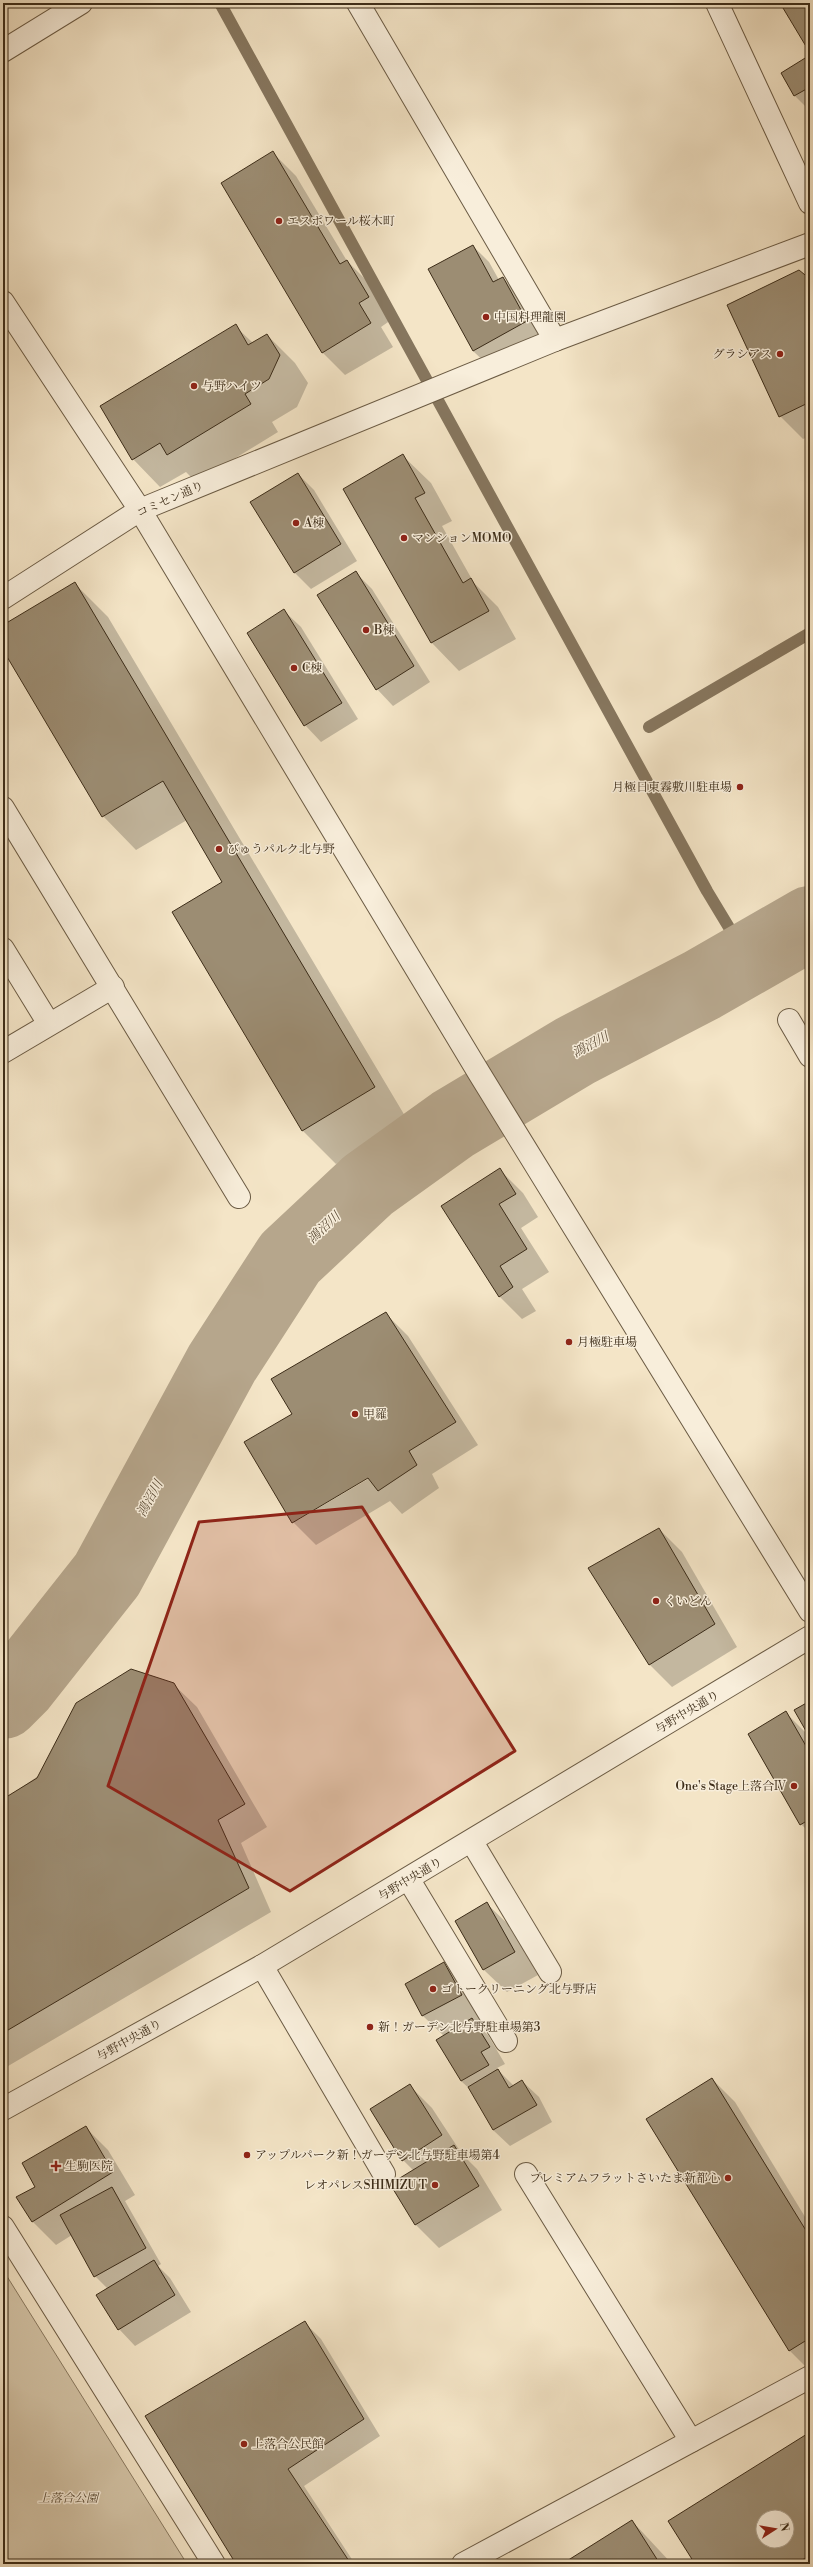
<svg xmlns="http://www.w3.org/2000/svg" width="813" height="2567" font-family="'Libre Bodoni','Noto Serif JP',serif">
<rect width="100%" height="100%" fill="#f4e5c7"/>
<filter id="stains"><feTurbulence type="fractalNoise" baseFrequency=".005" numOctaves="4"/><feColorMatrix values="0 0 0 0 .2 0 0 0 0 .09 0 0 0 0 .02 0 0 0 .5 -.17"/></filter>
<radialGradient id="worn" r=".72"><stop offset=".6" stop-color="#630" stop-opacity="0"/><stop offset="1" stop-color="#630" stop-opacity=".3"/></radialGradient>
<!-- green -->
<polygon fill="#d5c6a9" stroke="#897a61" points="3,2270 187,2564 3,2564"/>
<!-- shadow -->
<g fill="#0003" fill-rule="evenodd">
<polygon points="810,56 810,111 795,96 782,74"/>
<polygon points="273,153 296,176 347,261 370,284 391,320 381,327 393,347 345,375 323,353"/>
<polygon points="473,246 489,262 499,280 503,278 520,294 543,338 490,367 473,351"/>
<polygon points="810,280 810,436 803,439 780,416"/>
<polygon points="235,326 253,343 267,335 295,363 308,383 297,407 272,422 278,432 196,482 186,472 160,487 133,459"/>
<polygon points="403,456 431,483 452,521 442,526 474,583 498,607 516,639 459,671 432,643 344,489"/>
<polygon points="298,474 314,490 357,561 311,589 295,573 252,502"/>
<polygon points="355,572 372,589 430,682 393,706 377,689"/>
<polygon points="75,584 108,617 408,1121 336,1164 303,1131 224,882 187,820 136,850 103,816 3,648 3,627"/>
<polygon points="284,611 301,627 358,719 321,742 305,725"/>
<polygon points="500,1170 523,1193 538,1217 521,1228 549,1272 522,1289 536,1311 522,1319 499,1296 442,1206"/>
<path d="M385 1313 408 1336 478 1445 432 1474 439 1488 402 1514 390 1501 316 1545 293 1522V1415ZM372 1474 373 1476 298 1520V1518Z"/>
<polygon points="659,1529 682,1552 737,1647 672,1687 649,1664"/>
<polygon points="173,1684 197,1707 267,1827 241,1843 271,1912 3,2069 3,1800"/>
<polygon points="810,1702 810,1833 801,1824 749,1734 786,1713 809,1736"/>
<polygon points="487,1904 510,1926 538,1975 507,1992 484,1970"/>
<polygon points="443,1963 466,1986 484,2018 476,2023 488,2035 505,2064 497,2068 499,2071 514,2086 522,2081 539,2097 552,2122 510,2146 493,2130 472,2091 461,2081 438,2040 444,2036 423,2016 406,1984"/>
<polygon points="712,2079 735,2102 810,2225 810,2371 790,2351 648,2119"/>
<polygon points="409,2085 432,2108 462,2154 477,2169 502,2210 439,2248 416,2225 391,2185 414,2171 403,2160"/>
<polygon points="85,2127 108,2150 135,2195 125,2201 161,2264 158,2266 170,2278 191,2312 135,2346 119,2329 108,2289 95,2276 72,2235 56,2245 33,2222 18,2197 36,2187"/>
<polygon points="304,2322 321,2339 380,2436 304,2486 355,2564 237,2564"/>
<path d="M810 2438V2564H696ZM763 2517H787V2541H763Z"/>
<polygon points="632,2521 672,2564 564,2564"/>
</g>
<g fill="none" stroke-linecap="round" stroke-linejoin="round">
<!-- stream -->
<g stroke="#86765e" stroke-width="12">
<polyline points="220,3 707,891 748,959"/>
<polyline points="649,727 810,633"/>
</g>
<!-- river -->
<polyline stroke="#b6a68c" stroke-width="74" points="3,1702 20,1685 107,1575 222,1363 290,1258 368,1185 453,1124 575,1051 702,985 810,923"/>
</g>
<!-- building -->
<g fill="#9c8d73" stroke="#3d2d19" fill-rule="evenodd">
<polygon points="780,3 810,3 810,53"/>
<polygon points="810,55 810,87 794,96 781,73"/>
<polygon points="273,151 340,264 347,260 369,297 359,303 371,323 322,353 221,183"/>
<polygon points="473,245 493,282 503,277 527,321 473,351 428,269"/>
<polygon points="799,270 810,279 810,402 779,417 727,305"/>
<polygon points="236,324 248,345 267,334 280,355 269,379 245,394 251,404 167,455 160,443 132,460 100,406"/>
<polygon points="403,454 425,493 415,498 463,583 471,578 489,611 431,643 343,489"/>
<polygon points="298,473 341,544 294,573 250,502"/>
<polygon points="356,571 414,666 376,690 317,595"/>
<polygon points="75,582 375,1087 302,1131 172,912 222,882 163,781 102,817 3,650 3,625"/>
<polygon points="284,609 342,703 304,726 247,633"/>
<polygon points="500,1168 516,1194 499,1204 527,1249 500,1266 513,1287 499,1297 441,1206"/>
<polygon points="386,1312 456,1422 409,1451 417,1465 378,1491 368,1478 292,1523 244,1442 292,1414 271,1379"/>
<polygon points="659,1528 715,1624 649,1665 588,1568"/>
<polygon points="131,1669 174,1683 245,1804 218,1820 249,1888 3,2033 3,1799 37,1778 76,1703"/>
<polygon points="810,1701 810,1738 794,1710"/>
<polygon points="786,1711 810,1753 810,1819 800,1825 748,1734"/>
<polygon points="487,1902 515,1952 483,1970 455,1921"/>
<polygon points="444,1962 462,1995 422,2016 405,1984"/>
<polygon points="472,2018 490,2047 481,2052 489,2065 461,2081 436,2040"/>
<polygon points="498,2069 509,2088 522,2080 537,2105 493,2130 468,2087"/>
<polygon points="712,2078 810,2237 810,2338 789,2351 646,2119"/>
<polygon points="410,2084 442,2135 402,2161 370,2109"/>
<polygon points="86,2126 113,2172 32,2222 16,2197 35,2187 22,2163"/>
<polygon points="454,2145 479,2186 415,2225 390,2184"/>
<polygon points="112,2187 146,2248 94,2277 60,2215"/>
<polygon points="154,2260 175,2295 118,2330 96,2295"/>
<polygon points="305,2321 364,2419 288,2469 349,2561 343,2564 236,2564 145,2416"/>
<path d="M807 2434 810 2438V2555L796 2564H695L668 2521ZM763 2517H787V2541H763Z"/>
<polygon points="632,2520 660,2564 562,2564"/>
</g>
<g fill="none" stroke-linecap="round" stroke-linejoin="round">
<defs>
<g id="minor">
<polyline points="358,3 555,340"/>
<polyline points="717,3 810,203"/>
<polyline points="3,51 81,3"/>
<polyline points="3,302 140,510 479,1073 810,1611"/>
<polyline points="3,598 140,510 555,340 810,244"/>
<polyline points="3,808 239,1197"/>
<polyline points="3,949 49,1024"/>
<polyline points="789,1020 810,1056"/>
<polyline points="3,1052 113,987"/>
<polyline points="472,1842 550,1972"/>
<polyline points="409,1880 506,2041"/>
<polyline points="262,1966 384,2174"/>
<polyline points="3,2109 262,1966 810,1637"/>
<polyline points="526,2174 691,2441"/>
<polyline points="3,2227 214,2564"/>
<polyline points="463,2564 810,2377"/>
</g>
</defs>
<!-- minor casing -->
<use href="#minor" stroke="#6b5b44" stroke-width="24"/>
<!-- minor -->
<use href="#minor" stroke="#f8eedb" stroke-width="22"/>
</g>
<!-- marked area -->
<path fill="#8f2418" fill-opacity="0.2" stroke="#8f2418" stroke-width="3" stroke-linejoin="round" d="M362 1507 515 1751 290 1891 108 1786 199 1522Z"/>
<!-- markers -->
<g fill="#8f2418" stroke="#f8eedb" stroke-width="1.5">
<circle cx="279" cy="221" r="4"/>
<circle cx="486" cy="317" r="4"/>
<circle cx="780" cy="354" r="4"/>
<circle cx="194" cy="386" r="4"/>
<circle cx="296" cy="523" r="4"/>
<circle cx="404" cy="538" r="4"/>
<circle cx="366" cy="630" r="4"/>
<circle cx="294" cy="668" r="4"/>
<circle cx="740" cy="787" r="4"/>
<circle cx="219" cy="849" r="4"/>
<circle cx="569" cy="1342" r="4"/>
<circle cx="355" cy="1414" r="4"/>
<circle cx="656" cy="1601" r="4"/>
<circle cx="794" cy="1786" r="4"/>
<circle cx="433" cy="1989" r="4"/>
<circle cx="370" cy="2027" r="4"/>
<circle cx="247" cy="2155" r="4"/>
<path d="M54 2160h4v4h4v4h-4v4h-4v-4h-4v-4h4z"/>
<circle cx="728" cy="2178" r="4"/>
<circle cx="435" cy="2185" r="4"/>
<circle cx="244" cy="2444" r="4"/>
</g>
<g text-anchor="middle" stroke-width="3" stroke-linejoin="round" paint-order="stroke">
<!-- poi labels -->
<g font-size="12" fill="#3d2d19" stroke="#f8eedb" text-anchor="start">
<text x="287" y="225">エスポワール桜木町</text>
<text x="494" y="321">中国料理龍園</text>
<text x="772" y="358" text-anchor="end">グラシアス</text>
<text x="202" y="390">与野ハイツ</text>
<text x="304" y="527">A棟</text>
<text x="412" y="542">マンションMOMO</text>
<text x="374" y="634">B棟</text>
<text x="302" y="672">C棟</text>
<text x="732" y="791" text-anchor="end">月極日東霧敷川駐車場</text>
<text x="227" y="853">びゅうパルク北与野</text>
<text x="577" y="1346">月極駐車場</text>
<text x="363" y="1418">甲羅</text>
<text x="664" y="1605">くいどん</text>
<text x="786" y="1790" text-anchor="end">One's Stage上落合Ⅳ</text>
<text x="441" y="1993">ゴトークリーニング北与野店</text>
<text x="378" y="2031">新！ガーデン北与野駐車場第3</text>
<text x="255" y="2159">アップルパーク新！ガーデン北与野駐車場第4</text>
<text x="65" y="2170">生駒医院</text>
<text x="720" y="2182" text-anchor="end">プレミアムフラットさいたま新都心</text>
<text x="427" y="2189" text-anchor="end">レオパレスSHIMIZU T</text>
<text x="252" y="2448">上落合公民館</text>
</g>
<!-- street labels -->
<g font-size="12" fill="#3d2d19" stroke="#f8eedb">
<text transform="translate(170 499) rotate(-24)" y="4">コミセン通り</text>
<text transform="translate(687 1712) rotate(-31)" y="4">与野中央通り</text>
<text transform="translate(410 1879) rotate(-31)" y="4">与野中央通り</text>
<text transform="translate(129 2040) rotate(-29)" y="4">与野中央通り</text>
</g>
<!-- park labels -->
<g font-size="12" font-style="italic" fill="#5b4c36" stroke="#f8eedb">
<text x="68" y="2502">上落合公園</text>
</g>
<!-- water labels -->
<g font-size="13" font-style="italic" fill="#61513c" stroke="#f8eedb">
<text transform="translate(590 1044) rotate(-28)" y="5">鴻沼川</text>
<text transform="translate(323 1227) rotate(-43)" y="5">鴻沼川</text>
<text transform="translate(149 1498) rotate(-61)" y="5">鴻沼川</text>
</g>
</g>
<!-- margin -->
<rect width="813" height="2567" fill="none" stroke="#f4e5c7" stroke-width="16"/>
<rect x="4" y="4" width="805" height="2559" fill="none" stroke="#3d2d19" stroke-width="2"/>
<rect x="8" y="8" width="797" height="2551" fill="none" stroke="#3d2d19"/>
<!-- north arrow -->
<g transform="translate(775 2529) rotate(78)"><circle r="19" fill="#f8eedb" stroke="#ada18d"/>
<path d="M0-3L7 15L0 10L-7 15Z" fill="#8f2418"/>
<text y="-6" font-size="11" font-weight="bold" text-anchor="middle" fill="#3d2d19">N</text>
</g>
<rect width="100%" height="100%" filter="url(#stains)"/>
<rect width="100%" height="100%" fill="url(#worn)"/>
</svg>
